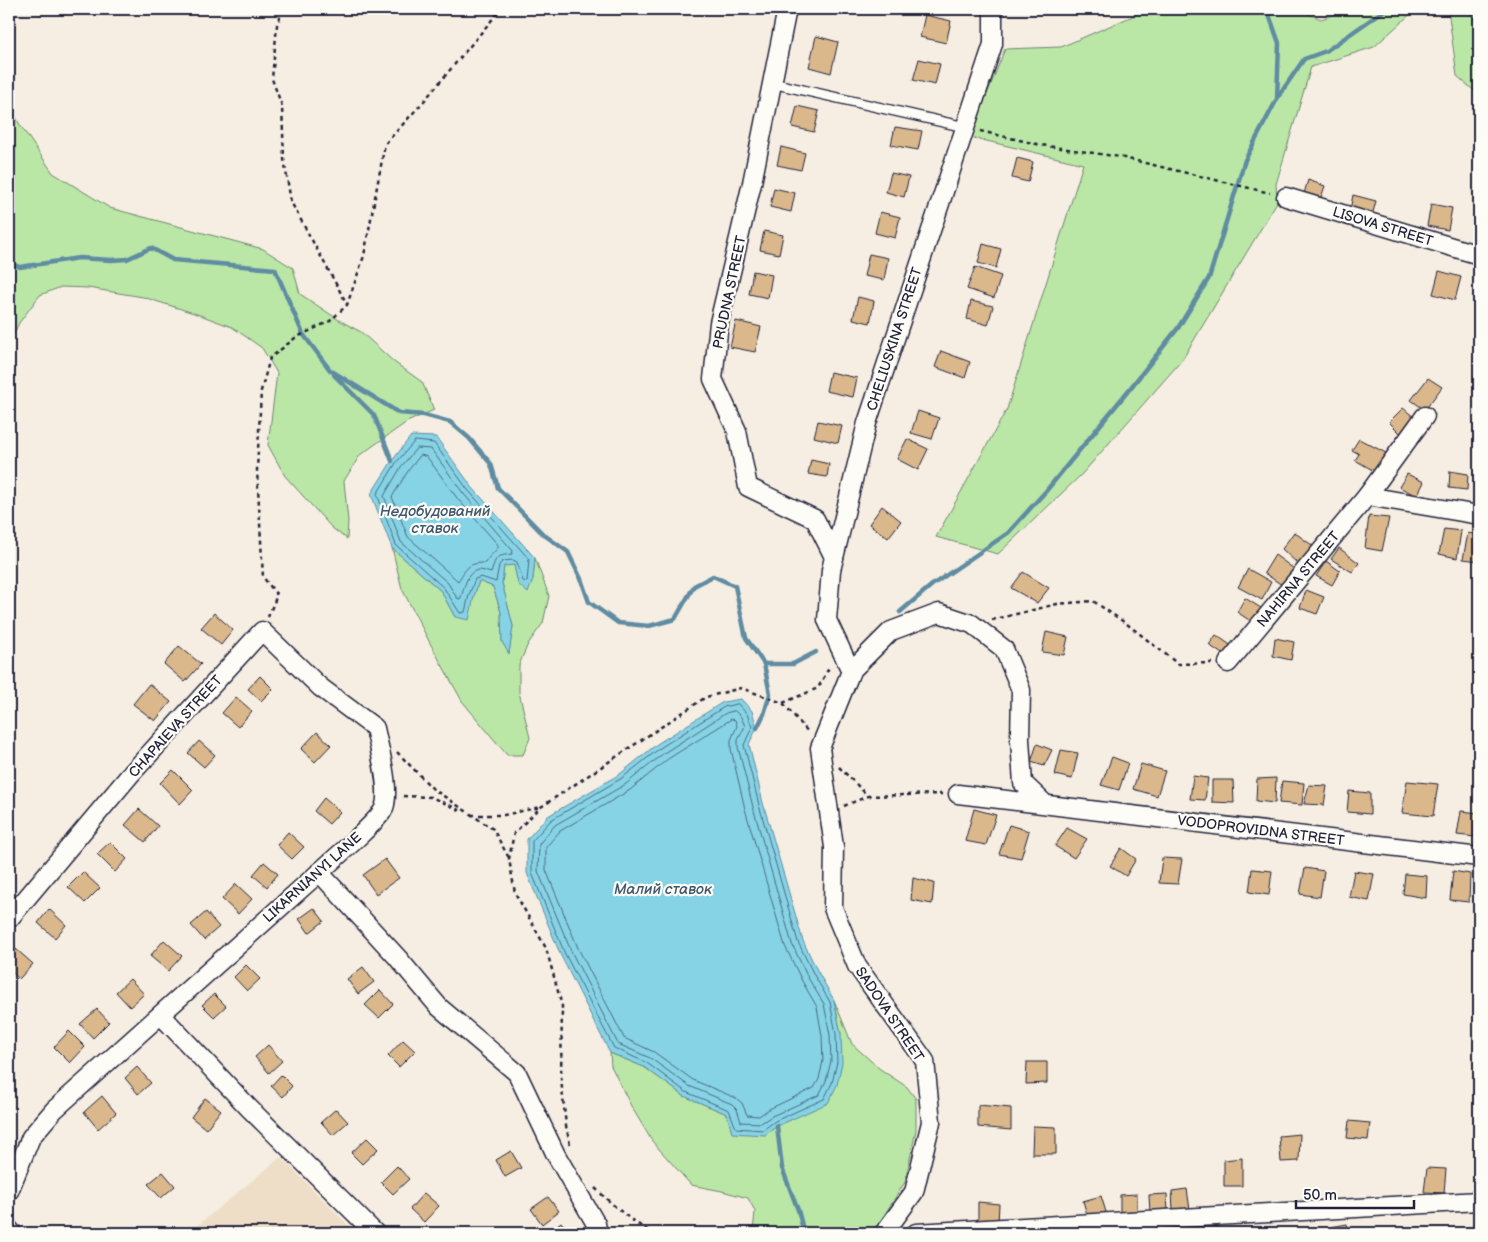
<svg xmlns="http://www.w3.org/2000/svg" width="1488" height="1242" font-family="'Balsamiq Sans',sans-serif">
<rect width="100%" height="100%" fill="#f6eee2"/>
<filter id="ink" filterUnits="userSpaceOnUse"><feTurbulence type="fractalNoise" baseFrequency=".02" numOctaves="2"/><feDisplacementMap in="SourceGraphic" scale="10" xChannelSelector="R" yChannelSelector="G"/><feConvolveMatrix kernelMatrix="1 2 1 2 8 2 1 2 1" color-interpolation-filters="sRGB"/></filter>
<g filter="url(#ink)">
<!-- built -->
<polygon fill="#eedec8" points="281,1157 356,1233 188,1233"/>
<!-- green -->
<g fill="#bae7a5" stroke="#6e8470">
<polygon points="1149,9 1295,9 1321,19 1350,9 1416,9 1374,47 1311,67 1276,184 1277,202 1182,360 1082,474 998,554 936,537 1007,409 1083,164 970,137 1005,49 1061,47"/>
<polygon points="1448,9 1479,9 1479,95 1457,76"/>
<polygon points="9,104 20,125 53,173 110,208 263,249 293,268 300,294 339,320 361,332 394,362 422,382 434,410 407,422 360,455 344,481 348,521 347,539 332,528 285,476 268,445 277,373 262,348 232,327 200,315 143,297 88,288 61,287 40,295 19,323 9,344"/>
<polygon points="392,548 441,591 455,617 474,596 479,581 493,587 501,612 502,642 509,653 513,626 502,583 504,566 514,565 518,583 533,579 535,558 549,596 543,623 528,644 519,665 519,692 530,738 523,755 507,755 462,701 430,643 402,589"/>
<polygon points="834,1000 852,1044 880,1069 907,1087 916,1099 916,1130 905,1182 873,1233 753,1233 755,1211 748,1198 722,1191 691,1185 652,1141 631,1106 611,1066 610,1053 644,1067 684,1096 727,1114 765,1135 777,1126 792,1119 841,1034"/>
</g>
<!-- water -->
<g fill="#87d3e6" stroke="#5f8ca2">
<polygon points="411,436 436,437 472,487 535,558 533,579 528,593 518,584 514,565 504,566 502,583 513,626 509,654 502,642 501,612 493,587 479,581 474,596 469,620 455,617 441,591 392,548 371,494 392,461"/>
<polygon points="741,699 752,711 757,728 749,744 763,803 803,941 818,972 834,1000 841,1034 842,1063 837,1085 828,1103 777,1126 765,1135 732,1133 727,1114 684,1096 644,1067 610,1053 561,956 527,873 527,839 548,816 620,774 657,744 723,702"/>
</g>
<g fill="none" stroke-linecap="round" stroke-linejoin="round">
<!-- shore -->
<g stroke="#4a697f" stroke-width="1">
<polygon points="415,441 434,443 468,490 529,559 527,582 523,581 517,562 513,560 503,561 499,565 496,582 481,577 475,579 469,595 465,612 460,613 444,588 396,545 377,494 396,463"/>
<path d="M417 448 431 449 463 493 513 551 512 554C494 556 496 558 491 573 487 572 483 570 479 570 465 571 465 590 460 599L457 598 448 583 401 542 384 496 401 467Z"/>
<path d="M421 455 427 457 457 498 499 546C498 549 488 557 485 563 467 563 467 568 458 581L408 537 392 497 408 471Z"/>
<polygon points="738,704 747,714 752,727 744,745 759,805 798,942 814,975 830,1002 836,1034 837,1062 832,1083 824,1099 775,1121 763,1130 736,1128 729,1110 686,1092 647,1063 614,1048 565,954 532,873 532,841 551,820 622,778 660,748 724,707"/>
<polygon points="735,711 741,717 745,726 738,740 738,747 753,807 792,944 808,978 824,1004 830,1035 831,1061 826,1081 819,1095 772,1116 761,1123 741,1122 737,1109 732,1104 689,1086 650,1058 618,1044 571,951 538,871 539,844 555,825 626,784 664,753 726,713"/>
<polygon points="732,719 735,720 737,726 731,740 731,749 745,809 785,946 802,981 817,1007 822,1036 823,1061 819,1079 814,1088 769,1109 759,1116 747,1115 742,1103 736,1098 693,1080 654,1052 624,1038 578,948 546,870 546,847 560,831 630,790 668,759"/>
</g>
<!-- stream -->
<g stroke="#5f8ca2" stroke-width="4.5">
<polyline points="1470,9 1479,23"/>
<polyline points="1278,97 1304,59 1326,51 1386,9"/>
<polyline points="9,263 20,267 79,258 111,260 127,259 151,248 173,260 275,269 303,334 330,370 399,413 424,415 450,422 469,438 491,464 498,488 543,534 568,552 581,579 589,602 618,623 649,626 675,619 694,586 713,576 735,586 746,638 764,664 770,694 764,714 757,728"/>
<polyline points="334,375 374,415 392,461"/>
<polyline points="900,612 932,585 1008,533 1046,491 1128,391 1178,328 1209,278 1245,160 1277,99 1279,43 1267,9"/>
<polyline points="764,664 793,664 816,652"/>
<polyline points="777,1126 782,1168 798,1210 804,1233"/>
</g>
</g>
<!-- building -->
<g fill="#dab88c" stroke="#22223b">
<polygon points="823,9 844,9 843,15 823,12"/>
<polygon points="925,15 951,21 946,43 920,37"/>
<polygon points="816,36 838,42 831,73 809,67"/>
<polygon points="919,59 940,64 935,85 913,80"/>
<polygon points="797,106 819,111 814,132 792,127"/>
<polygon points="895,127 922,131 918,150 891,145"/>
<polygon points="781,147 805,153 801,170 777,165"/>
<polygon points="1017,158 1033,162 1028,182 1012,178"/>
<polygon points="891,173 909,177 904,197 886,192"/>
<polygon points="1308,180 1325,186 1319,203 1303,197"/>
<polygon points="774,188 795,193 791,212 770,207"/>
<polygon points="1353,195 1376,201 1372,216 1350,210"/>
<polygon points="1431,204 1452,208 1448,230 1427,226"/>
<polygon points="880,212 900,217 895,238 875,233"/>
<polygon points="764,231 783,235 779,254 760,250"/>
<polygon points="983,244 1001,249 996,268 978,263"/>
<polygon points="869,254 888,258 884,280 864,276"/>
<polygon points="975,267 1001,276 994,298 967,289"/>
<polygon points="753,271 772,275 768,298 749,294"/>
<polygon points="1439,271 1461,277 1455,300 1433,294"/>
<polygon points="858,297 874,301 870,323 853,319"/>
<polygon points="971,301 993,306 988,325 967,319"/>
<polygon points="736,321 761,327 755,352 730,347"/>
<polygon points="941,351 970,362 965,378 935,367"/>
<polygon points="830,372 857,378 853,397 826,391"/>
<polygon points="1428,378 1442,387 1425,410 1411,400"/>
<polygon points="1403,408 1415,418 1401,434 1389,422"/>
<polygon points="918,411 939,418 932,439 911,433"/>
<polygon points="818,421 842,426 838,443 814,437"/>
<polygon points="907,439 928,449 918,470 897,459"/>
<polygon points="1359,439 1386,453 1376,472 1355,460 1359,454 1352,450"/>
<polygon points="811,460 829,464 827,477 808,474"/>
<polygon points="1450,471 1468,474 1467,490 1449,488"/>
<polygon points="1407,474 1424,482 1417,496 1399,487"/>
<polygon points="882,506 901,521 888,538 869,524"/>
<polygon points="1369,516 1389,518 1382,551 1365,548"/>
<polygon points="1444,529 1461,531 1457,558 1439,554"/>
<polygon points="1294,532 1313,546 1299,565 1282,549"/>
<polygon points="1468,533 1479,535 1479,561 1463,559"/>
<polygon points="1339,548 1359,563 1352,572 1331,559"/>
<polygon points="1275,555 1294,569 1282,585 1264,573"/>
<polygon points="1326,561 1340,571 1332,585 1316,576"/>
<polygon points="1248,569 1271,582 1262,600 1238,587"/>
<polygon points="1023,572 1049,588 1037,603 1011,588"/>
<polygon points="1306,590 1324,597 1317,614 1300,608"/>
<polygon points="1245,598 1264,610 1255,624 1237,612"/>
<polygon points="214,613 233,630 221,645 201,628"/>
<polygon points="1046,632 1068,637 1064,655 1042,652"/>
<polygon points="1216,635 1236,649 1228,658 1209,645"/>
<polygon points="1275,638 1294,642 1291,660 1273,656"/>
<polygon points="179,646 201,664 185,682 164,664"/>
<polygon points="260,676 273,689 261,701 248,689"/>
<polygon points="149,684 171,702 155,721 133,704"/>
<polygon points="236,697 252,711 238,727 222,713"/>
<polygon points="317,732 331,745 315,762 301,749"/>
<polygon points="199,741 215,755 204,767 188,753"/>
<polygon points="1037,744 1052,750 1044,766 1031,762"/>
<polygon points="1061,750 1078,753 1072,779 1055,775"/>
<polygon points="1112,757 1128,763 1119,790 1101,785"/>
<polygon points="1141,764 1165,771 1157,796 1133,789"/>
<polygon points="173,770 193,790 180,804 160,783"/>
<polygon points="1193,776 1208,778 1205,800 1190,799"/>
<polygon points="1276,778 1275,803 1256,801 1257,779"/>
<polygon points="1212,780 1233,780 1234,803 1212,802"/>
<polygon points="1282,781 1304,783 1302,805 1279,803"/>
<polygon points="1407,781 1438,784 1433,816 1402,813"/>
<polygon points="1309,785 1327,786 1324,805 1304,804"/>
<polygon points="1349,791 1370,793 1370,814 1347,812"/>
<polygon points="324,798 340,812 329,824 314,811"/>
<polygon points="139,809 158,826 145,842 125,825"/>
<polygon points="974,809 996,815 986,845 965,841"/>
<polygon points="1461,811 1479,813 1476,837 1457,835"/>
<polygon points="1009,825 1029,831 1021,858 999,854"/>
<polygon points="1067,828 1087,839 1074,858 1055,846"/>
<polygon points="288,832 304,847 292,859 277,845"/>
<polygon points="110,842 127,859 115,872 97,854"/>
<polygon points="1121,848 1136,859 1126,876 1110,866"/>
<polygon points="1162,858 1182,859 1178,884 1159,883"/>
<polygon points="385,859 399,878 376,894 363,875"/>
<polygon points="264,862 278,874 267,887 253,875"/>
<polygon points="1305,868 1324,871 1320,897 1300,894"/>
<polygon points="1252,869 1272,871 1269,895 1249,892"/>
<polygon points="1354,871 1374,874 1369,901 1349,897"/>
<polygon points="1453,871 1470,874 1469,902 1450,900"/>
<polygon points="83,872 100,888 85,903 68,887"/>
<polygon points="1405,874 1427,876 1426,898 1403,894"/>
<polygon points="913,878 934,883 932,904 911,900"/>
<polygon points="236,884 252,899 238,914 222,899"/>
<polygon points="314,908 324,921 309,933 299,919"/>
<polygon points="49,909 66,925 55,938 38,923"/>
<polygon points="206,912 219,927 204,940 191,925"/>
<polygon points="164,940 182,956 168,971 150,956"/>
<polygon points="16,949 33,964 19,979 9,969 9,957"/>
<polygon points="246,965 260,979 247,991 234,977"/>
<polygon points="363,967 374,982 358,994 347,979"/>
<polygon points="130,979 144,994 130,1007 116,992"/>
<polygon points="380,990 393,1004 379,1018 365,1005"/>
<polygon points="214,994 226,1006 214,1017 202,1005"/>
<polygon points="97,1009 109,1022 93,1038 80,1024"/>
<polygon points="69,1031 85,1047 70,1063 54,1047"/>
<polygon points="403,1040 415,1051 399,1067 388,1056"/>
<polygon points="268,1045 282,1061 269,1073 255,1057"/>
<polygon points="1027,1062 1047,1062 1047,1083 1026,1084"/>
<polygon points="137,1067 151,1083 138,1094 125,1078"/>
<polygon points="281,1075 292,1086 283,1097 271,1086"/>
<polygon points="102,1096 116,1113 98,1129 84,1112"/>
<polygon points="205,1098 221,1110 206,1129 191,1117"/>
<polygon points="978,1105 1011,1108 1011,1130 978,1127"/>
<polygon points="336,1109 348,1122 333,1135 321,1122"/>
<polygon points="1349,1121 1370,1123 1368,1140 1347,1138"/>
<polygon points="1033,1126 1056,1127 1056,1154 1032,1154"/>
<polygon points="1300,1134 1299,1161 1281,1162 1279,1136"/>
<polygon points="367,1138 378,1149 362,1164 351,1153"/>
<polygon points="511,1151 521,1168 505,1177 496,1160"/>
<polygon points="1242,1158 1242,1186 1224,1186 1224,1160"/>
<polygon points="397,1166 409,1179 393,1194 381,1182"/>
<polygon points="1427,1168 1446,1169 1444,1193 1424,1192"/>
<polygon points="163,1172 175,1186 161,1198 148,1184"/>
<polygon points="1187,1189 1190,1210 1173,1210 1172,1191"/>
<polygon points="424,1193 439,1206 424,1222 410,1209"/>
<polygon points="1137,1194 1137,1213 1120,1214 1120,1195"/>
<polygon points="1167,1194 1168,1212 1150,1213 1149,1195"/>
<polygon points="1101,1196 1106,1212 1088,1218 1083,1201"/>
<polygon points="548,1197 559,1211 542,1224 531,1209"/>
<polygon points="978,1202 999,1204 998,1224 978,1222"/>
<polygon points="561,1222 570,1233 547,1233"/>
<polygon points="1347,1224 1349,1233 1333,1233 1331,1227"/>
</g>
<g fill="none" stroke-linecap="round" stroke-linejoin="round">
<defs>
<g id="lane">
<polyline points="772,83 965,127"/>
<polyline points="9,1222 18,1233"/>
</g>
<g id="street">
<polyline points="787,9 752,183 719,323 713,379 737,431 748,487 815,519 834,557"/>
<polyline points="1286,197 1479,255"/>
<polyline points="1367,496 1425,416"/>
<polyline points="1228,663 1367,496 1479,515"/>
<polyline points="851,671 827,620 831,570 867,423 993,44 993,9"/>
<polyline points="958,794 1479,857"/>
<polyline points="319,872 397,957 439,1007 517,1073 556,1155 596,1224 598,1233"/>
<path d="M9 919 130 775 262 631 320 687 375 728C379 748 393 796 382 812 374 823 362 833 352 843L54 1110 31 1137 9 1191"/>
<polyline points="161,1015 249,1108 375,1233"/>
<polyline points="884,1233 914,1192 931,1122 925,1061 857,966 833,908 834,847 820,748 851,671 891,631 939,613 972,624 1004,649 1021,690 1020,740 1023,783 1044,803"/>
<polyline points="916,1233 1479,1201"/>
</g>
</defs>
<!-- lane casing -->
<use href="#lane" stroke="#22223b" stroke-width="12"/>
<!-- street casing -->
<use href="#street" stroke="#22223b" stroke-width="21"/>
<!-- path -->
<g stroke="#22223b" stroke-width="2.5" stroke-dasharray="4 4" stroke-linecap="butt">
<polyline points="283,9 277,25 272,79 282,106 284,159 291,202 347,304"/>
<polyline points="980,131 1041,145 1120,157 1270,193"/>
<polyline points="268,617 277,595 263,577 257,470 261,391 270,358 295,338 330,321 347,305 364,256 385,144 424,101 501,9"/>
<polyline points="992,620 1057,604 1093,601 1127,624 1178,664 1212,663"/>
<polyline points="783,703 818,688 830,666"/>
<polyline points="397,752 433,789 493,829 509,858"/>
<polyline points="839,767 868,796 942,794"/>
<polyline points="403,796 431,797 462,811"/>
<polyline points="844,806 868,796"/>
<polyline points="471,815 504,815 540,807"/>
<polyline points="570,1144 566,1126 561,1079 562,1006 546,948 515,893 509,859 514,833 541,807 706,697 741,688 783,703 809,733"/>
<path d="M595 1188C613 1205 631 1222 653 1233"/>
</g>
<!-- lane -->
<use href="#lane" stroke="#fdfcf7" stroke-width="9"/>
<!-- street -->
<use href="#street" stroke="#fdfcf7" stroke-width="18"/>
</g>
</g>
<g text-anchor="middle" stroke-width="4.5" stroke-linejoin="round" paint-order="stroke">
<!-- street labels -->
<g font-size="14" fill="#22223b" stroke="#fdfcf7">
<text transform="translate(1383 226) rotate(17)" y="5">LISOVA STREET</text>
<text transform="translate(729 292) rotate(-78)" y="5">PRUDNA STREET</text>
<text transform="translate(894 339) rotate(-72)" y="5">CHELIUSKINA STREET</text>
<text transform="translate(1298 579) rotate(-50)" y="5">NAHIRNA STREET</text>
<text transform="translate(175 726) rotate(-48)" y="5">CHAPAIEVA STREET</text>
<text transform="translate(1261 830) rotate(7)" y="5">VODOPROVIDNA STREET</text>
<text transform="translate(312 877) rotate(-42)" y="5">LIKARNIANYI LANE</text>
<text transform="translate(890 1014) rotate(56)" y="5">SADOVA STREET</text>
</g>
<!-- water labels -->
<g font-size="15" font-style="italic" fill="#40576e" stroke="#fdfcf7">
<text x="435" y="516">Недобудований<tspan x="435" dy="17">ставок</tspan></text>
<text x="663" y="894">Малий ставок</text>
</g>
</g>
<!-- margin -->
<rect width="1488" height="1242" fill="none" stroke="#fdfcf7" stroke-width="30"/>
<rect x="15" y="15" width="1458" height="1212" fill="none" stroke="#22223b" stroke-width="2" filter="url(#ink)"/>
<!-- scale -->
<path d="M1296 1200v8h118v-8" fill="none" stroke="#22223b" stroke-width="2.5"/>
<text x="1303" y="1200" font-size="15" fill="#22223b" stroke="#fdfcf7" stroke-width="4" paint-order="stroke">50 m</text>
</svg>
